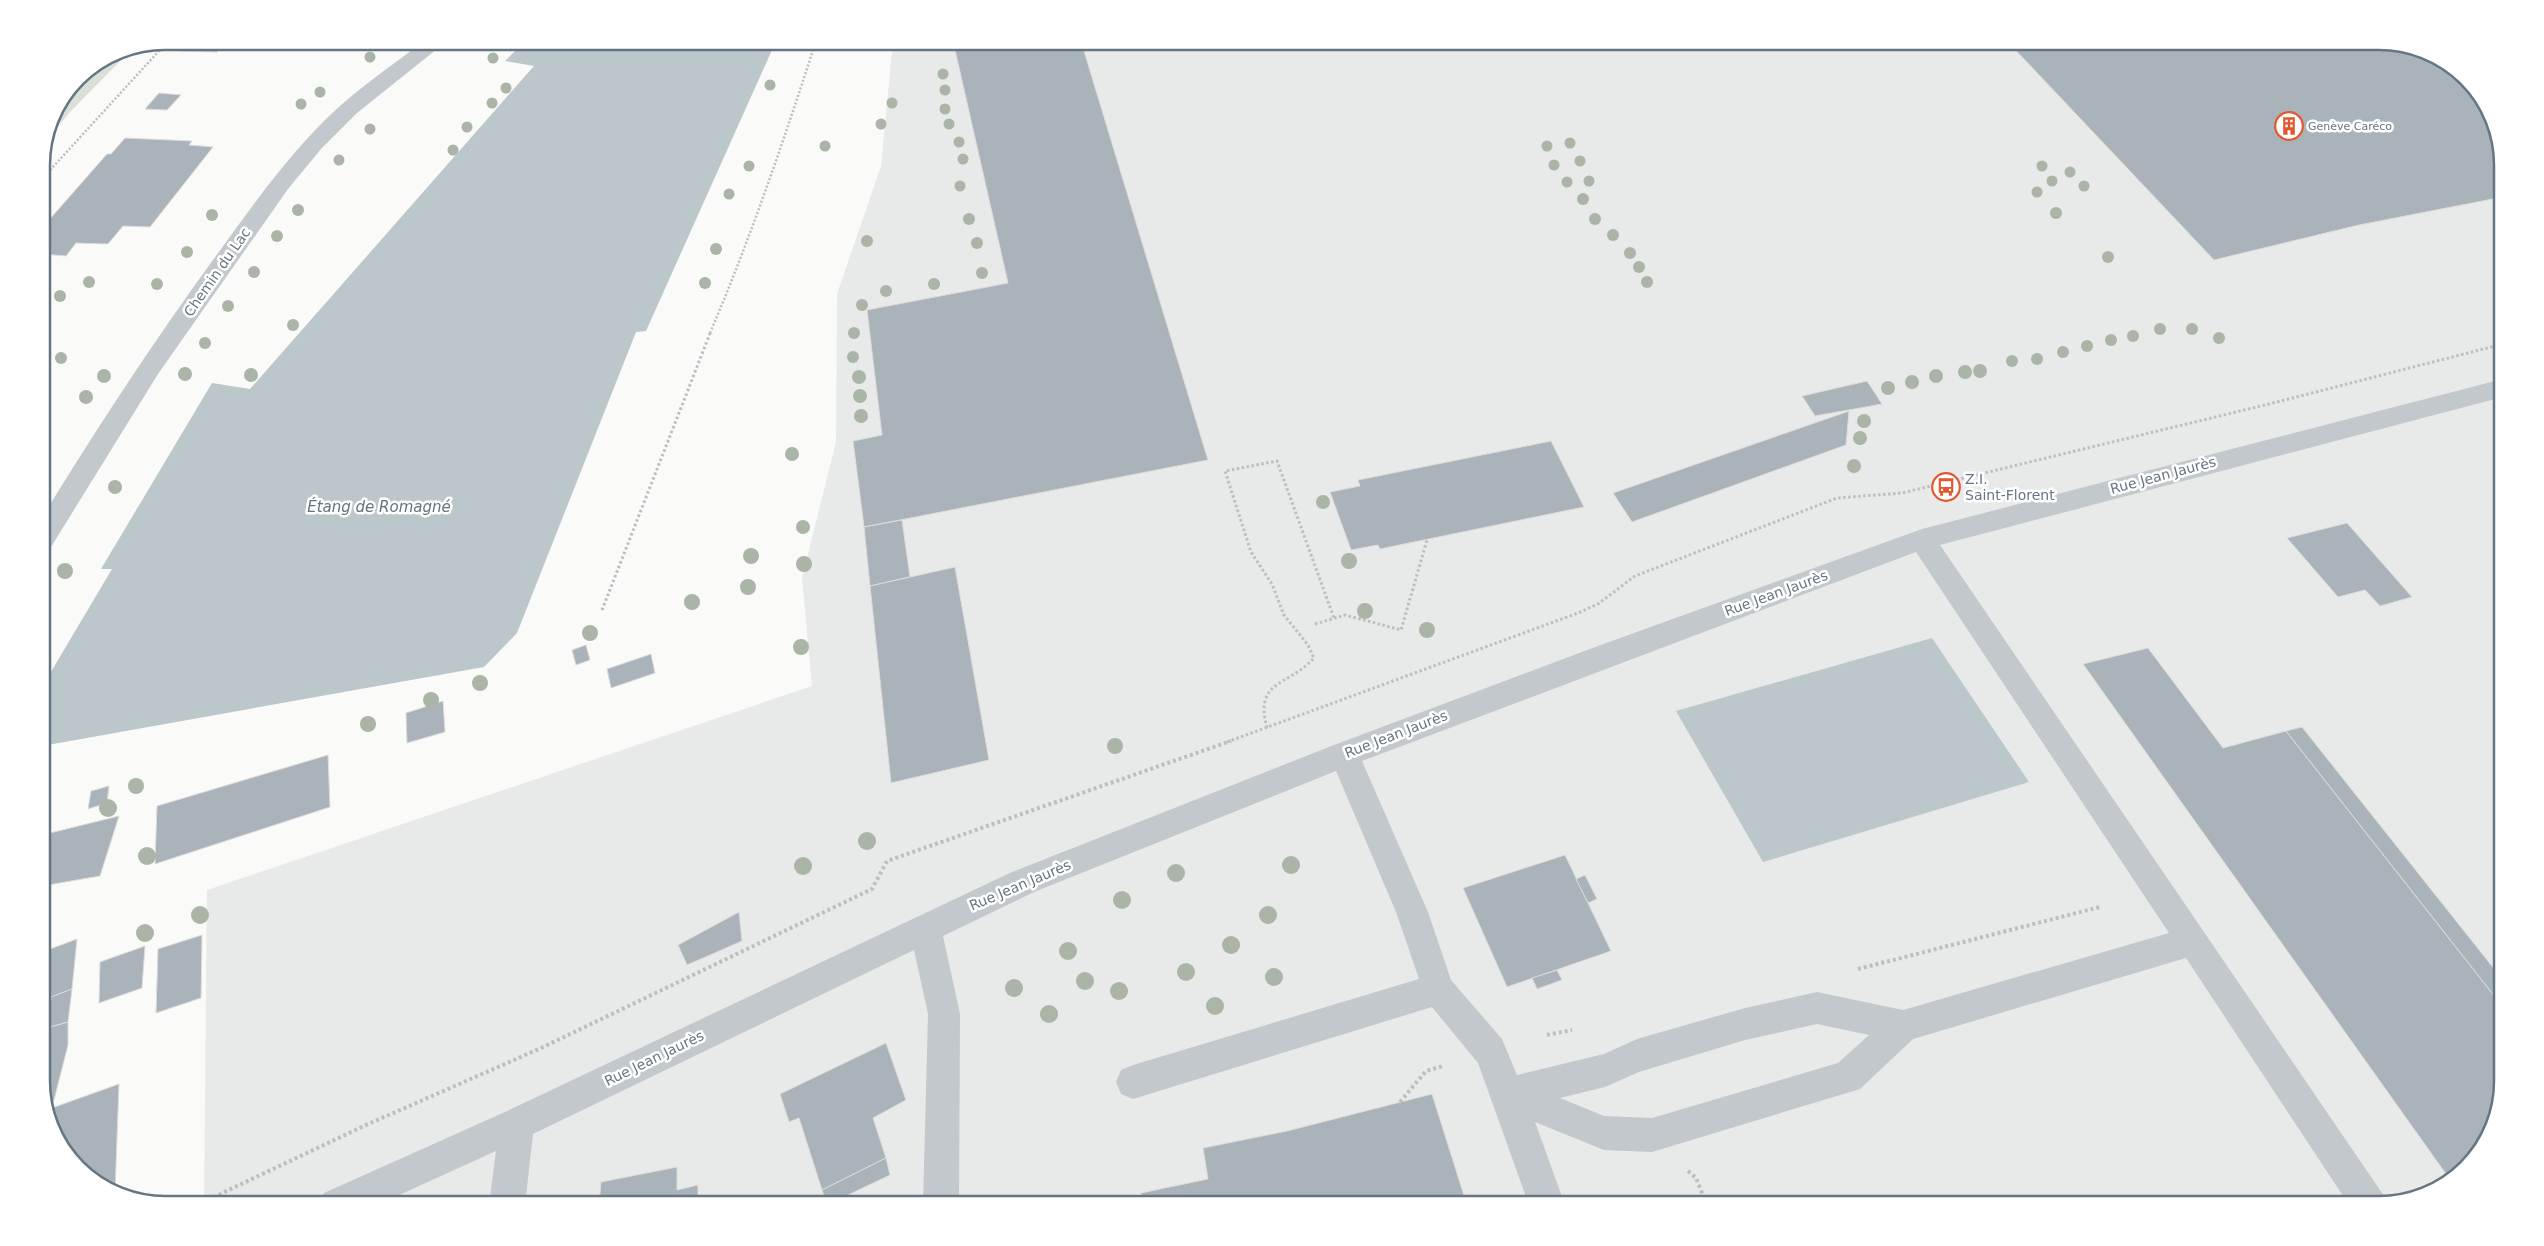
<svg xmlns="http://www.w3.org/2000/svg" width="2544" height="1246" font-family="'DejaVu Sans',sans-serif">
<rect width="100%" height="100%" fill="#fafaf8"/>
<!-- built -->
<polygon fill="#e8e9e9" points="893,41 2379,41 2434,54 2482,96 2502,157 2503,1081 2490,1136 2448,1184 2380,1205 204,1205 207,890 812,686 802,578 836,442 837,294 881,166"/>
<!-- green -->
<path fill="#dadfd7" d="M133 48 70 112 45 142C47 134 48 123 52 116 68 84 97 55 133 48Z"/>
<!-- water -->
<g fill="#bbc7cb">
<polygon points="525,41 776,41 646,331 636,332 517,633 484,667 42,746 42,687 112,569 101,569 212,383 250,389 534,66 505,61"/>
<polygon points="1932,638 2029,782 1763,862 1676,711"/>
</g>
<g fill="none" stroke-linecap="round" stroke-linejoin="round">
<!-- stream -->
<polygon fill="#bbc7cb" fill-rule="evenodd" points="513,41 526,41 528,44 522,47"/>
</g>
<!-- building -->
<g fill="#aab3b9" stroke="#dcdcda">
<polygon points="188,41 225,41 217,52 180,51"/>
<polygon points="953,41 1081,41 1208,460 864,527 853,441 882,435 867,310 1008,283"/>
<polygon points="2007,41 2379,41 2434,54 2482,96 2502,157 2503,197 2359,225 2214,260"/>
<polygon points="81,75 89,76 74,91 69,90"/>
<polygon points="159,93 181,95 167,110 145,109"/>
<polygon points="125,138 192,141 189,145 213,147 150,227 123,226 108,244 76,243 66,256 42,254 42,228 107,154 111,154"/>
<polygon points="1867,381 1882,404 1815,416 1802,396"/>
<polygon points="1849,411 1846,445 1632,522 1613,493"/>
<polygon points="1551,441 1584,507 1380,549 1378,545 1351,550 1330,492 1360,486 1358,480"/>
<polygon points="902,520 910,577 870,586 864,527"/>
<polygon points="2347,523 2412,597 2380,606 2365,590 2338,597 2287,538"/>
<polygon points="955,567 989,760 891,783 870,586"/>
<polygon points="586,645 590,660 576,665 572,650"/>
<polygon points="2148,648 2223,748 2286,731 2503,1007 2503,1081 2490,1136 2451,1181 2083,664"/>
<polygon points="651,654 655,673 611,688 607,669"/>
<polygon points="443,701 445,732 407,743 406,713"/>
<polygon points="2302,727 2503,980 2503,1007 2286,731"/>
<polygon points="328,755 330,807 155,864 157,806"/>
<polygon points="109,786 107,803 88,809 91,791"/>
<polygon points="119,816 100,876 42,886 42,835"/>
<polygon points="1565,855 1611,951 1507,987 1463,888"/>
<polygon points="1585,875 1597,899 1588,903 1576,879"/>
<polygon points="739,912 742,941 687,965 678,945"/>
<polygon points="202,935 201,998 156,1013 158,949"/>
<polygon points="77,939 72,989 42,1001 42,952"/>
<polygon points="145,946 142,988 99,1003 100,962"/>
<polygon points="1557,970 1562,980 1537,989 1532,978"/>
<polygon points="72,989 68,1022 47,1028 51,997"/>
<polygon points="51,997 47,1028 68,1022 68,1045 52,1108 119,1084 115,1193 110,1192 62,1150 42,1090 42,1001"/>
<polygon points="886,1043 906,1100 873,1118 886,1158 822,1190 799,1118 789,1122 780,1094"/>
<polygon points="1432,1094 1467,1205 1143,1205 1141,1193 1208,1179 1203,1148 1287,1131"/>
<polygon points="886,1158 890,1175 827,1205 822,1190"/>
<polygon points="677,1167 677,1190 698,1185 698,1205 599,1205 601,1182"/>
</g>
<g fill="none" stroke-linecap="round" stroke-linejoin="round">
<!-- path-far2 -->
<g stroke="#bbbfc2" stroke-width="2.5" stroke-dasharray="2 2" stroke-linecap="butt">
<polyline points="42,179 168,41"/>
<path d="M710 333C751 237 784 140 816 41"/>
</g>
<!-- path-far1 -->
<g stroke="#bbbfc2" stroke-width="3" stroke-dasharray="2.5 2.5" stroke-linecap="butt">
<polyline points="602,610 711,331"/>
<polyline points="1315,624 1345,615 1401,630 1427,540"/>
<path d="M1267 728C1254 679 1288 687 1314 658L1308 645 1284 615 1272 584 1251 552 1225 471 1277 461 1334 618"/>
<polyline points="1227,742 1578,613 1598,604 1635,576 1837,498 1902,493 2269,404 2503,344"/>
</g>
<!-- path -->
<g stroke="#bbbfc2" stroke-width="4" stroke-dasharray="3 3" stroke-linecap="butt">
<polyline points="1858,969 2100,907"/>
<polyline points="1547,1035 1572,1030"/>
<polyline points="1400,1102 1426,1071 1443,1066"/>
<polyline points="1688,1171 1696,1178 1707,1205"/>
<polyline points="197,1205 366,1125 539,1049 872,889 887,861 1231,741"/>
</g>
<!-- minor -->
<g fill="#c3c8cc" fill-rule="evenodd">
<path d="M424 41H447L357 113 321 149 288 189 158 374 51 547 42 550V518L54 498C104 417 157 337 213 260 248 212 282 163 324 121 354 91 390 67 424 41Z"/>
<path d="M2503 379V397L1940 545 2382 1193 2387 1203 2349 1205 2186 958 1913 1039 1860 1089 1652 1152 1604 1150 1535 1122 1565 1205H1529L1478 1063 1432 1007 1133 1099 1121 1094 1116 1082 1121 1070 1133 1065 1419 979 1396 912 1336 771 1034 892 943 936 960 1014 959 1205H923L928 1014 914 950 533 1134 525 1205H489L496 1151 377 1205H318L324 1193 505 1112 1012 872 1334 745 1598 646 1922 529ZM1916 552 2169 933 1903 1010 1817 992 1745 1008 1637 1039 1604 1054 1517 1075 1502 1039 1451 980 1428 912 1362 761ZM1817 1024 1869 1035 1838 1063 1652 1118 1604 1116 1560 1098 1605 1087 1639 1072 1745 1040Z"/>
</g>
</g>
<!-- trees -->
<g fill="#aab4a7">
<circle cx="370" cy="57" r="5.5"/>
<circle cx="493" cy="58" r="5.5"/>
<circle cx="943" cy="74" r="5.5"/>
<circle cx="770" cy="85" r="5.5"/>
<circle cx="506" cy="88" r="5.5"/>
<circle cx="945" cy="90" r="5.5"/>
<circle cx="320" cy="92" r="5.5"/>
<circle cx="492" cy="103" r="5.5"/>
<circle cx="892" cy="103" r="5.5"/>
<circle cx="301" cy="104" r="5.5"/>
<circle cx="945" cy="109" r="5.5"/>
<circle cx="881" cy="124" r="5.5"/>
<circle cx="949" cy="124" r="5.5"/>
<circle cx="467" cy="127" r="5.5"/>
<circle cx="370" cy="129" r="5.5"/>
<circle cx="959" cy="142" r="5.5"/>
<circle cx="1570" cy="143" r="5.5"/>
<circle cx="825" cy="146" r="5.5"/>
<circle cx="1547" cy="146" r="5.5"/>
<circle cx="453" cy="150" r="5.5"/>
<circle cx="963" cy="159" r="5.5"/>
<circle cx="339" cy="160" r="5.5"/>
<circle cx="1580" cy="161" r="5.5"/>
<circle cx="1554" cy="165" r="5.5"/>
<circle cx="749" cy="166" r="5.5"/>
<circle cx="2042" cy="166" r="5.5"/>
<circle cx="2070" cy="172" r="5.5"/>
<circle cx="1589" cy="181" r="5.5"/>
<circle cx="2052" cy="181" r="5.5"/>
<circle cx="1567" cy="182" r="5.5"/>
<circle cx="960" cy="186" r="5.5"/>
<circle cx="2084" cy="186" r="5.5"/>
<circle cx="2037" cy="192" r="5.5"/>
<circle cx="729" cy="194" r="5.5"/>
<circle cx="1583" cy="199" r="6"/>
<circle cx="298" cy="210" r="6"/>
<circle cx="2056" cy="213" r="6"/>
<circle cx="212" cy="215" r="6"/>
<circle cx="969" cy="219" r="6"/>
<circle cx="1595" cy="219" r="6"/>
<circle cx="1613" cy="235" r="6"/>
<circle cx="277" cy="236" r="6"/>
<circle cx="867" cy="241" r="6"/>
<circle cx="977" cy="243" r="6"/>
<circle cx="716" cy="249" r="6"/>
<circle cx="187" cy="252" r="6"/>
<circle cx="1630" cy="253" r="6"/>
<circle cx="2108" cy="257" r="6"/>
<circle cx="1639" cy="267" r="6"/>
<circle cx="254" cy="272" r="6"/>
<circle cx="982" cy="273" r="6"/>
<circle cx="89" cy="282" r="6"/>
<circle cx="1647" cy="282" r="6"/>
<circle cx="705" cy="283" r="6"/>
<circle cx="157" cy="284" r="6"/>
<circle cx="934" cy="284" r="6"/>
<circle cx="886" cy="291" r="6"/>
<circle cx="60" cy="296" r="6"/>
<circle cx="862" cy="305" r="6"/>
<circle cx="228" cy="306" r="6"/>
<circle cx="293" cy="325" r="6"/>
<circle cx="2160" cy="329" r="6"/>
<circle cx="2192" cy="329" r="6"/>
<circle cx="854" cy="333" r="6"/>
<circle cx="2133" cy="336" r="6"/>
<circle cx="2219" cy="338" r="6"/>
<circle cx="2111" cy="340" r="6"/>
<circle cx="205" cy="343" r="6"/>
<circle cx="2087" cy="346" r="6"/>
<circle cx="2063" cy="352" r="6"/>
<circle cx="853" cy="357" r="6"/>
<circle cx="61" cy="358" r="6"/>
<circle cx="2037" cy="359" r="6"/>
<circle cx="2012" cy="361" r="6"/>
<circle cx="1980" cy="371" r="7"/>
<circle cx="1965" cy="372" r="7"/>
<circle cx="185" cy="374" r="7"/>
<circle cx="251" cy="375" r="7"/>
<circle cx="104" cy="376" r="7"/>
<circle cx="1936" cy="376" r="7"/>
<circle cx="859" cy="377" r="7"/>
<circle cx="1912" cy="382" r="7"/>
<circle cx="1888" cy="388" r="7"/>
<circle cx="860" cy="396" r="7"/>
<circle cx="86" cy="397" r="7"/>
<circle cx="861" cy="416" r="7"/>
<circle cx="1864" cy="421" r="7"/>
<circle cx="1860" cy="438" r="7"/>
<circle cx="792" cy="454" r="7"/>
<circle cx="1854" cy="466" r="7"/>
<circle cx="115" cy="487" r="7"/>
<circle cx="1323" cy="502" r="7"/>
<circle cx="803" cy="527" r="7"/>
<circle cx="751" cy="556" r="8"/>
<circle cx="1349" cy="561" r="8"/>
<circle cx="804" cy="564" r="8"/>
<circle cx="65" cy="571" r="8"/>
<circle cx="748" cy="587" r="8"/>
<circle cx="692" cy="602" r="8"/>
<circle cx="1365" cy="611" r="8"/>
<circle cx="1427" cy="630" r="8"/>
<circle cx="590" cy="633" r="8"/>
<circle cx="801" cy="647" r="8"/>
<circle cx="480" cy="683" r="8"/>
<circle cx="431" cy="700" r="8"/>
<circle cx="368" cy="724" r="8"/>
<circle cx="1115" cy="746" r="8"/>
<circle cx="136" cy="786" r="8"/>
<circle cx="108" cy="808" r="9"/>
<circle cx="867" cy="841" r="9"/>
<circle cx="147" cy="856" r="9"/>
<circle cx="1291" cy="865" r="9"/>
<circle cx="803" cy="866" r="9"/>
<circle cx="1176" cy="873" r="9"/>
<circle cx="1122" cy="900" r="9"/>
<circle cx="200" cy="915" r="9"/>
<circle cx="1268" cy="915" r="9"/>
<circle cx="145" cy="933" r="9"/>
<circle cx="1231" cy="945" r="9"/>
<circle cx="1068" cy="951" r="9"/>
<circle cx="1186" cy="972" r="9"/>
<circle cx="1274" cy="977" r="9"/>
<circle cx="1085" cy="981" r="9"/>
<circle cx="1014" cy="988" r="9"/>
<circle cx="1119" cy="991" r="9"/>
<circle cx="1215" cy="1006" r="9"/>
<circle cx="1049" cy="1014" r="9"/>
</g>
<!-- icons -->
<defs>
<symbol id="building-ring" viewBox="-11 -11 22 22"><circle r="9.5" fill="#fff" stroke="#e4572e" stroke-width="1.5"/><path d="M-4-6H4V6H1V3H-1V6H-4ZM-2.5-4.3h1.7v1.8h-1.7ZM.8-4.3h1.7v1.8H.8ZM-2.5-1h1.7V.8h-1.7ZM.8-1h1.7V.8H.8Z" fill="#e4572e"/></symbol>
<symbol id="bus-ring" viewBox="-11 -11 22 22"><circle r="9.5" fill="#fff" stroke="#e4572e" stroke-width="1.5"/><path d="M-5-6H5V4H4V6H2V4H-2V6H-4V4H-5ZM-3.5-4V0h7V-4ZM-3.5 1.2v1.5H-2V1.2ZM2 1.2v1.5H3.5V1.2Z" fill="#e4572e"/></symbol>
</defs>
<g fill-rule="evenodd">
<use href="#building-ring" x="2273" y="110" width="32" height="32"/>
<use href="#bus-ring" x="1930" y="471" width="32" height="32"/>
</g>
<g text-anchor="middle" stroke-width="5" stroke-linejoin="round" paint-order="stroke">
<!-- far-poi labels -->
<g font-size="11" fill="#657683" stroke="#fff" text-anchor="start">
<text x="2308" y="130">Genève Caréco</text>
</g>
<!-- street labels -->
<g font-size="14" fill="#657683" stroke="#fff">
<text transform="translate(217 272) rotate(-55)" y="5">Chemin du Lac</text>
<text transform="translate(2163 475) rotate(-15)" y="5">Rue Jean Jaurès</text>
<text transform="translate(1776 593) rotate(-20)" y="5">Rue Jean Jaurès</text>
<text transform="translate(1396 734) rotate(-21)" y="5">Rue Jean Jaurès</text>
<text transform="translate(1020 885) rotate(-23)" y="5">Rue Jean Jaurès</text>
<text transform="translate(654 1058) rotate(-26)" y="5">Rue Jean Jaurès</text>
</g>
<!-- poi labels -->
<g font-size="14" fill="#657683" stroke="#fff" text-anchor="start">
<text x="1965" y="484">Z.I.<tspan x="1965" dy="16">Saint-Florent</tspan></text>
</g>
<!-- water labels -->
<g font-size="15" font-style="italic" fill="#60757c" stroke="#fff">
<text x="379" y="512">Étang de Romagné</text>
</g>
</g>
<!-- crop -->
<path d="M0 0H2544V1246H0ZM165 50H2379A115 115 0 0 1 2494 165V1081A115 115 0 0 1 2379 1196H165A115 115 0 0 1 50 1081V165A115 115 0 0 1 165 50Z" fill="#fff" fill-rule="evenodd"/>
<path fill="none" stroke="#657683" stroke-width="2.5" d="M165 50H2379A115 115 0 0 1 2494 165V1081A115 115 0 0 1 2379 1196H165A115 115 0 0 1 50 1081V165A115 115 0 0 1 165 50Z"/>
</svg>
